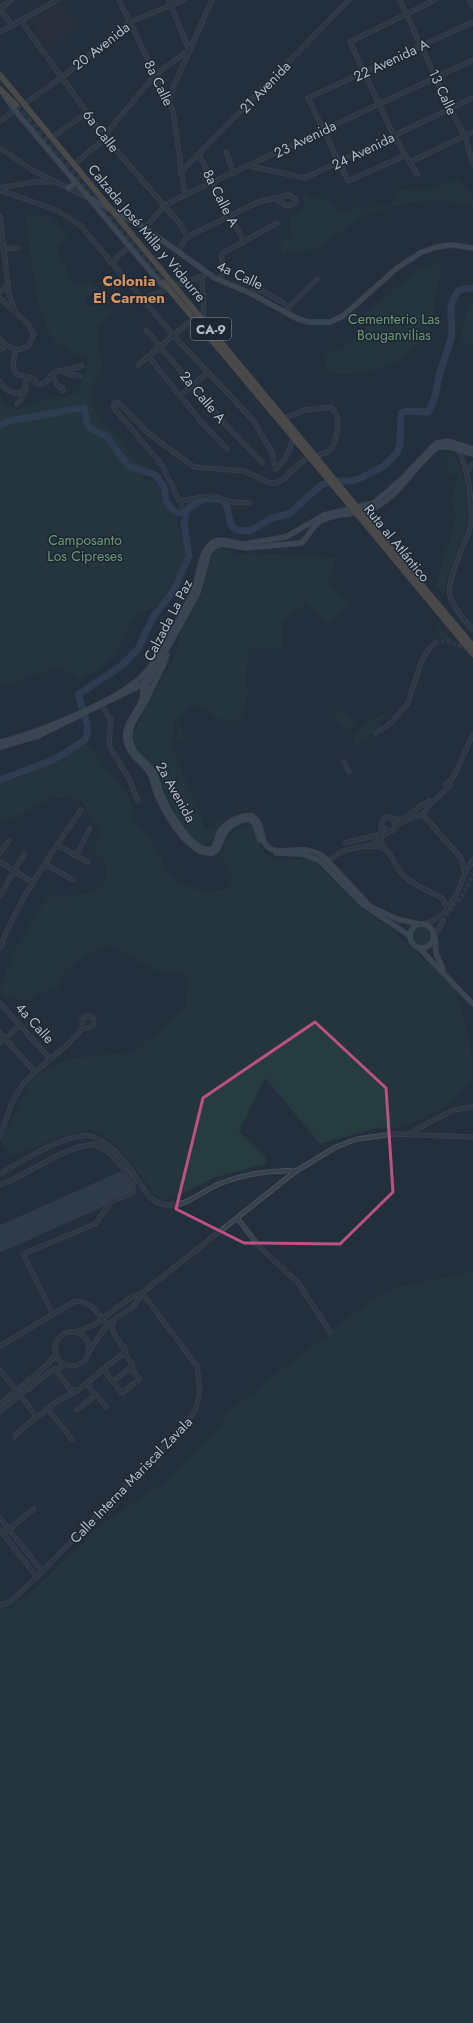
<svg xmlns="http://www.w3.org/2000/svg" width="473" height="2023" font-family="Jost,sans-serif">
<rect width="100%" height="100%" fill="#242f3e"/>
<!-- medical -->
<polygon fill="#32303f" points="61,4 76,28 47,46 31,21"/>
<!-- green -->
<g fill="#263c3f">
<polygon points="459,180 473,197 473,208 445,199 405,203 366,214 314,250 282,255 280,243 291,236 289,217 304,208 304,192 315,199 331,200 340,212 356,207 367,209 392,204 400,190 425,191"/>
<path d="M52 216 67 235 57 249 74 285 88 280 98 288 85 299 87 307 101 304 112 310 97 331 98 345 103 366 94 381 91 403 104 425 120 438 132 458 148 468 142 478 156 482 160 491 162 504 178 522 185 559C176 574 169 592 157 604 150 610 140 613 134 619 129 623 121 645 117 653 111 662 90 674 80 681L59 666 0 688V395L5 402 16 410 52 398 78 393 89 360C77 355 62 349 53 338 37 319 29 244 26 217Z"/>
<path d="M439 263 440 274 435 298 431 330C423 338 409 355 399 360 382 368 348 377 329 374L324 356 342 349 364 329 361 318 419 269Z"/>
<path d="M473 301V346L462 341C464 328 463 311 473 301Z"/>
<path d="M440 451C446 452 450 453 454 457 464 467 471 505 468 519 461 545 446 569 444 596L442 595 440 588 435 587 456 518 452 498 458 476 448 473 449 470 447 469 449 457Z"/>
<path d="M218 547 237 554 254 553 336 558 328 582 350 604 330 621H325L306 603 281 622 283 648H249L245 684 248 695 242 717C217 733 209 699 190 706 185 708 185 712 182 715 180 717 176 719 173 720L175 734 172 748 206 829 225 817 212 840 205 846C183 841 167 793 158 775 150 759 135 755 133 734L155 689 174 658 183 625 203 591 212 557Z"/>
<polygon points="437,627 447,633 451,640 441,639 436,629"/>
<polygon points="341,710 355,724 348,731 334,717"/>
<path d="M382 712 385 716 368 738 357 743 353 742C355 733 368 719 377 718Z"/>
<polygon points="175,720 186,739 175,743 177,732"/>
<path d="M88 745 130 798 133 820 148 837 162 860 163 869C189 888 194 894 227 889L234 880 221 854C226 841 234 823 251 826L263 852 274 858 315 861 348 897 366 912 390 928 455 988 467 1028 472 1059V1080L449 1105 404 1127 377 1128 320 1144 265 1078 239 1132 265 1157 266 1164 215 1177 172 1199H161L155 1193 115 1143 91 1129 56 1138 12 1156 1 1142 31 1080 65 1059 135 1052 186 1007 188 976 154 970 111 945 89 953 65 970 58 990 39 992 28 1000 5 998 0 986 15 951 35 915 51 895C73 898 86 896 105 885L106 862 94 850 100 832 80 800 52 797 20 815 0 824V784L50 766 79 747Z"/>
<circle cx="423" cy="936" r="9"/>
<polygon points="473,1272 473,2023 0,2023 0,1598 11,1608 39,1585 101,1525 168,1479 219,1426 230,1410 369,1302 393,1288"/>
</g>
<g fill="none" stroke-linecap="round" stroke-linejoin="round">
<!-- stream -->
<polyline stroke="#394c67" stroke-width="1" points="0,414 10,420"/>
<!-- river -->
<g stroke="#394c67" stroke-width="7">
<path d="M0 425C14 418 28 418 43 415 57 413 69 409 84 408L88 427 107 437 128 466 156 475 164 487 166 501 170 507 177 513 186 512"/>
<path d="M0 780 53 760 84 741C94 728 80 709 79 694L121 666 138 649 153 617 174 590 189 556 184 525 186 512 190 507 204 499H217L223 501 227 507 231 526 236 530 250 531 272 518 289 514 321 485 333 481H352L361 478 384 466 397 453 400 445 401 413 408 411 428 412C436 400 436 390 439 377 442 363 448 351 451 338 455 318 444 311 459 290L473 288"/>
</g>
<!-- runway -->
<polyline stroke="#3f4a5a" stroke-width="25" points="0,1239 121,1185"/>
<!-- minor-tunnel -->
<g stroke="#3a4453" stroke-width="4" stroke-dasharray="4 2" stroke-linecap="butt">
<polyline points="435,643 447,641 467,648"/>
<polyline points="443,921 464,893 473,873"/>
</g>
<!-- highway-tunnel -->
<polyline stroke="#3a4453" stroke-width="5.5" stroke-dasharray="5.5 3" stroke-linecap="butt" points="16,105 163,282"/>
<defs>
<g id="minor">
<polyline points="119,0 173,111 185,195"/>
<polyline points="400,0 450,109 465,136 473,164"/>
<polyline points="470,0 473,7"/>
<polyline points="0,9 12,25"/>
<polyline points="0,9 11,0"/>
<polyline points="21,21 104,136 181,225 187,237"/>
<polyline points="0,32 57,0"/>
<polyline points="169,101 173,88 212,0"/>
<polyline points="24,104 61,78 130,22 184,0"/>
<polyline points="0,121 15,110"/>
<polyline points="52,137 87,113"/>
<polyline points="0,148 32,170 86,197"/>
<polyline points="226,152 234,173"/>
<polyline points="199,155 244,242"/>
<polyline points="404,156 348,181 308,98 473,22"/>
<polyline points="410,162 473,132"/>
<polyline points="74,164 100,143 104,136 155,75 189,50 169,0"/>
<polyline points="250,166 305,178 473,98"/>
<polyline points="180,173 349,0"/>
<polyline points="417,174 394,136 350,42 435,0"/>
<polyline points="0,188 33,182 52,182"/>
<polyline points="0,190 56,210 80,225 173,335 252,419 272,452 275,466"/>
<polyline points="0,216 9,293 15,311"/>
<polyline points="145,228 164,206 185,195 473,60"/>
<polyline points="0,249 18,248"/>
<polyline points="178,251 187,237 258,202 289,195 296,199 295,204 286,206 275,198"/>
<polyline points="111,263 129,246"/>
<polyline points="219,279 225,269 221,257 223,253 277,223"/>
<polyline points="175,286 202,276"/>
<polyline points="0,292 8,285"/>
<polyline points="250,293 256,287 284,303"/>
<path d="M0 298 28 324 34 334 29 345C17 354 9 348 0 339"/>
<polyline points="143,299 168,289"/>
<polyline points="285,311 317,279"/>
<polyline points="202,317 204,314 202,276 206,272"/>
<polyline points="146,330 229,428 263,463"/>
<polyline points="0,349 2,349 6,345"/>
<path d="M16 350C14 358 11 366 16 374L32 378 39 385 46 382 55 372 82 366"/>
<polyline points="148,356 202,423 227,449"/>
<polyline points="138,365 193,319"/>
<polyline points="62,371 65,373 80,376"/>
<polyline points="51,375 59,387 63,388 63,391"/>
<path d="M0 381C5 390 15 397 24 390L27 378"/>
<polyline points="180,396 208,372"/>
<polyline points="17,404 24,395 26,388"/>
<path d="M458 448C468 471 473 500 471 525 466 541 446 581 450 595 453 608 465 620 473 630"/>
<path d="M276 469C287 459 290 450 293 437"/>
<polyline points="467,471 473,464"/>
<polyline points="179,501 210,496 233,502 250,503"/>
<path d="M182 506 162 465 113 407 114 403H119L148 433 194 467 244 471 270 483H276L284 479 292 470 307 458 329 452C337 441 343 417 331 407L305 410 285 418"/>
<polyline points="102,706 111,720 109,745 130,781 138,801"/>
<polyline points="376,733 391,723 408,703 421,663 429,649 435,643"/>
<polyline points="344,762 349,772"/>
<polyline points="449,782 454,776 473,734"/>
<polyline points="419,807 429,801"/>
<polyline points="425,812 428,806 450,786 448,782 445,784 447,788"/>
<polyline points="423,815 461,858 465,873"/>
<polyline points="394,819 401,820 417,809"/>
<polyline points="382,827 387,831 392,831 395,827 395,820 387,816 382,821 380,839 384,847"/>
<polyline points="395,827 406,820 420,815"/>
<polyline points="345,843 378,835"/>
<polyline points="57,845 88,862"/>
<polyline points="372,845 389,831"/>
<polyline points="0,853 9,841"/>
<polyline points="76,856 90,828"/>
<polyline points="0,862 34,883"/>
<path d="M329 862C335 853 344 850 355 848 400 839 384 862 409 880 419 888 432 892 443 899L447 908"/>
<polyline points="45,864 73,880"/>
<polyline points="0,896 24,854"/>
<path d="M424 924C456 915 457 884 473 860"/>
<polyline points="435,935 443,921"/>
<path d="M0 948C18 900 52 852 81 810"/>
<polyline points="0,1003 50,1059"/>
<circle cx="88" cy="1022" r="6"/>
<polyline points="0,1033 35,1072"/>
<polyline points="0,1043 20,1025"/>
<polyline points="408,1134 453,1110 473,1107"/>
<polyline points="0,1137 12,1102 23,1084 35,1072 67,1045 84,1027"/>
<path d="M0 1174C19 1163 73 1128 94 1137 115 1145 129 1167 141 1185 148 1195 155 1205 169 1205 188 1206 202 1191 219 1184 244 1174 269 1170 296 1171"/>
<path d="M0 1185C32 1173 60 1148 94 1144L110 1153 134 1182 132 1194 112 1201 95 1224 23 1254 53 1314"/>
<polyline points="237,1218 258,1245 299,1284 330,1332"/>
<circle cx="72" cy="1349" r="17"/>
<polyline points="75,1332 94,1325 130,1298 142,1293 296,1171 336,1147 357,1139 393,1134 473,1137"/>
<path d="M0 1346 75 1301C92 1301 98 1314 107 1325"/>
<polyline points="90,1350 107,1325 134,1306 142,1294"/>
<path d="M55 1369 70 1389 77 1391 126 1351C120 1341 109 1333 113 1321"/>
<polyline points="103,1369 113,1382 133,1365 124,1353"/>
<polyline points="0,1370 37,1417 59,1400 77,1391"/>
<polyline points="113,1382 122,1393 140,1379 130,1367"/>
<polyline points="87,1384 106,1407"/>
<polyline points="0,1404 45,1367 56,1355"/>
<polyline points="47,1408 72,1439"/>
<polyline points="77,1410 96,1395"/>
<polyline points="0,1411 51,1371 64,1365"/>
<polyline points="15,1437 17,1433 37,1417"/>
<polyline points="0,1518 42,1571"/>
<polyline points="0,1530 37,1577"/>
<polyline points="3,1534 34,1509"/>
<polyline points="0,1605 10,1602 37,1577 187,1423 196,1409 200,1392 197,1366 142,1293"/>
</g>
<g id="major">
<polyline points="3,93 13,108 161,284 167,288"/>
<polyline points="68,188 76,183"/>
<polyline points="89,198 145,228 215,278 250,293 298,319 309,322 330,322 343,316 397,268 422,252 437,247 452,245 473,248"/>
<path d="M146 683 149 694C144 708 128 723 130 738 131 755 147 760 154 773 158 779 158 787 161 793 167 808 193 855 212 849 217 844 217 837 220 831 226 822 241 814 252 816 265 823 258 843 271 849 284 856 302 842 324 857L371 907 397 919 419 924"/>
<polyline points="142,685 152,670"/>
<path d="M142 686C148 706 123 719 126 739 128 756 143 761 150 774 154 781 154 790 158 797 166 815 190 857 213 853 225 847 218 824 248 819L254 823 260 840"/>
<polyline points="149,694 164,664 167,655"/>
<path d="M0 742C35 734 118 701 143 675 160 658 180 617 192 594 200 579 198 553 213 542L221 540 243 544 286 537 324 515 374 503 402 479 436 443 448 441 473 449"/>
<path d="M0 747 38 736 149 681 198 593 209 553 215 546 222 544 246 548 301 543C309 537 310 528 321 521 340 511 360 516 374 508 401 495 415 464 438 447H449L473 454"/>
<polyline points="276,853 302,854 319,860 362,904 410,936"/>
<circle cx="422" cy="936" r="12"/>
<polyline points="435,939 436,953 443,970"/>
<polyline points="419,948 473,1004"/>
</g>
<g id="highway">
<polyline points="0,75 306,445"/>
<polyline points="0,89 16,105"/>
<polyline points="163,282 302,448"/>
<polyline points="394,552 473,646"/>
<polyline points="391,555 473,654"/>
</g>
</defs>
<!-- minor casing -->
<use href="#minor" stroke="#565f6c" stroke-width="5"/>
<!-- major casing -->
<use href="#major" stroke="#414a57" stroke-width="6"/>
<!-- highway casing -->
<use href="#highway" stroke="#434c59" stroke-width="6"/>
<!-- minor -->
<use href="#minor" stroke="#38414e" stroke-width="4"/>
<!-- major -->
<use href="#major" stroke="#56606e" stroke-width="5"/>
<!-- highway -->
<use href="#highway" stroke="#746855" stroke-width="5.5"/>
<defs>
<g id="highway-bridge">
<polyline points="306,445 394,552"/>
<polyline points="302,448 391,555"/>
</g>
</defs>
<!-- highway-bridge casing -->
<use href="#highway-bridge" stroke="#434c59" stroke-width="6" stroke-linecap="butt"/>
<!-- highway-bridge -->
<use href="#highway-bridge" stroke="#746855" stroke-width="5.5"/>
</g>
<!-- marked area -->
<path d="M0 0H473V2023H0ZM315 1022 386 1088 393 1192 340 1244 244 1243 176 1209 203 1098Z" fill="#242f3e" fill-opacity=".55" fill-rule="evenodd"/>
<path fill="none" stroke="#bd5182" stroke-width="3" stroke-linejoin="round" d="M315 1022 386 1088 393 1192 340 1244 244 1243 176 1209 203 1098Z"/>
<g text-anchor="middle" stroke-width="3" stroke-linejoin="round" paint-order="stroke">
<!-- shield labels -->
<rect fill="#1d2633" stroke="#878f9c" stroke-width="1" x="191" y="318" width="40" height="22" rx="3"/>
<g font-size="13" font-weight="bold" fill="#b4bcc9">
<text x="211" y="334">CA-9</text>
</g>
<!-- street labels -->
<g font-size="14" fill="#b4bcc9" stroke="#1d2633">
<text transform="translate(101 46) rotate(-38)" y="5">20 Avenida</text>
<text transform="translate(391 60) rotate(-25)" y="5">22 Avenida A</text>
<text transform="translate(159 83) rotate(64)" y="5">8a Calle</text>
<text transform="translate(265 87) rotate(-46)" y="5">21 Avenida</text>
<text transform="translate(443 92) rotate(65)" y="5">13 Calle</text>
<text transform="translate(101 131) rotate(52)" y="5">6a Calle</text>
<text transform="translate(305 139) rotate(-26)" y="5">23 Avenida</text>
<text transform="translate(363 151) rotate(-26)" y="5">24 Avenida</text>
<text transform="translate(221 198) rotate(63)" y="5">8a Calle A</text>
<text transform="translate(147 233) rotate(50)" y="5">Calzada José Milla y Vidaurre</text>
<text transform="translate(240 275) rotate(25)" y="5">4a Calle</text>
<text transform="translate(203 397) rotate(50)" y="5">2a Calle A</text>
<text transform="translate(397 543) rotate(51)" y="5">Ruta al Atlántico</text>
<text transform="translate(168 620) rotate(-63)" y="5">Calzada La Paz</text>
<text transform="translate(176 792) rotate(61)" y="5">2a Avenida</text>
<text transform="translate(35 1023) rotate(48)" y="5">4a Calle</text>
<text transform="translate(131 1480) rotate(-46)" y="5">Calle Interna Mariscal Zavala</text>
</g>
<!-- park labels -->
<g font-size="14" fill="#6b9a76" stroke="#1d2633">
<text x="394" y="324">Cementerio Las<tspan x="394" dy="16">Bouganvilias</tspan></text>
<text x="85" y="545">Camposanto<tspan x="85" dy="16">Los Cipreses</tspan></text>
</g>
<!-- neighbourhood labels -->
<g font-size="15" font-weight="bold" fill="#d59563" stroke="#1d2633">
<text x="129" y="286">Colonia<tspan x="129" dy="17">El Carmen</tspan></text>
</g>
</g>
</svg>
